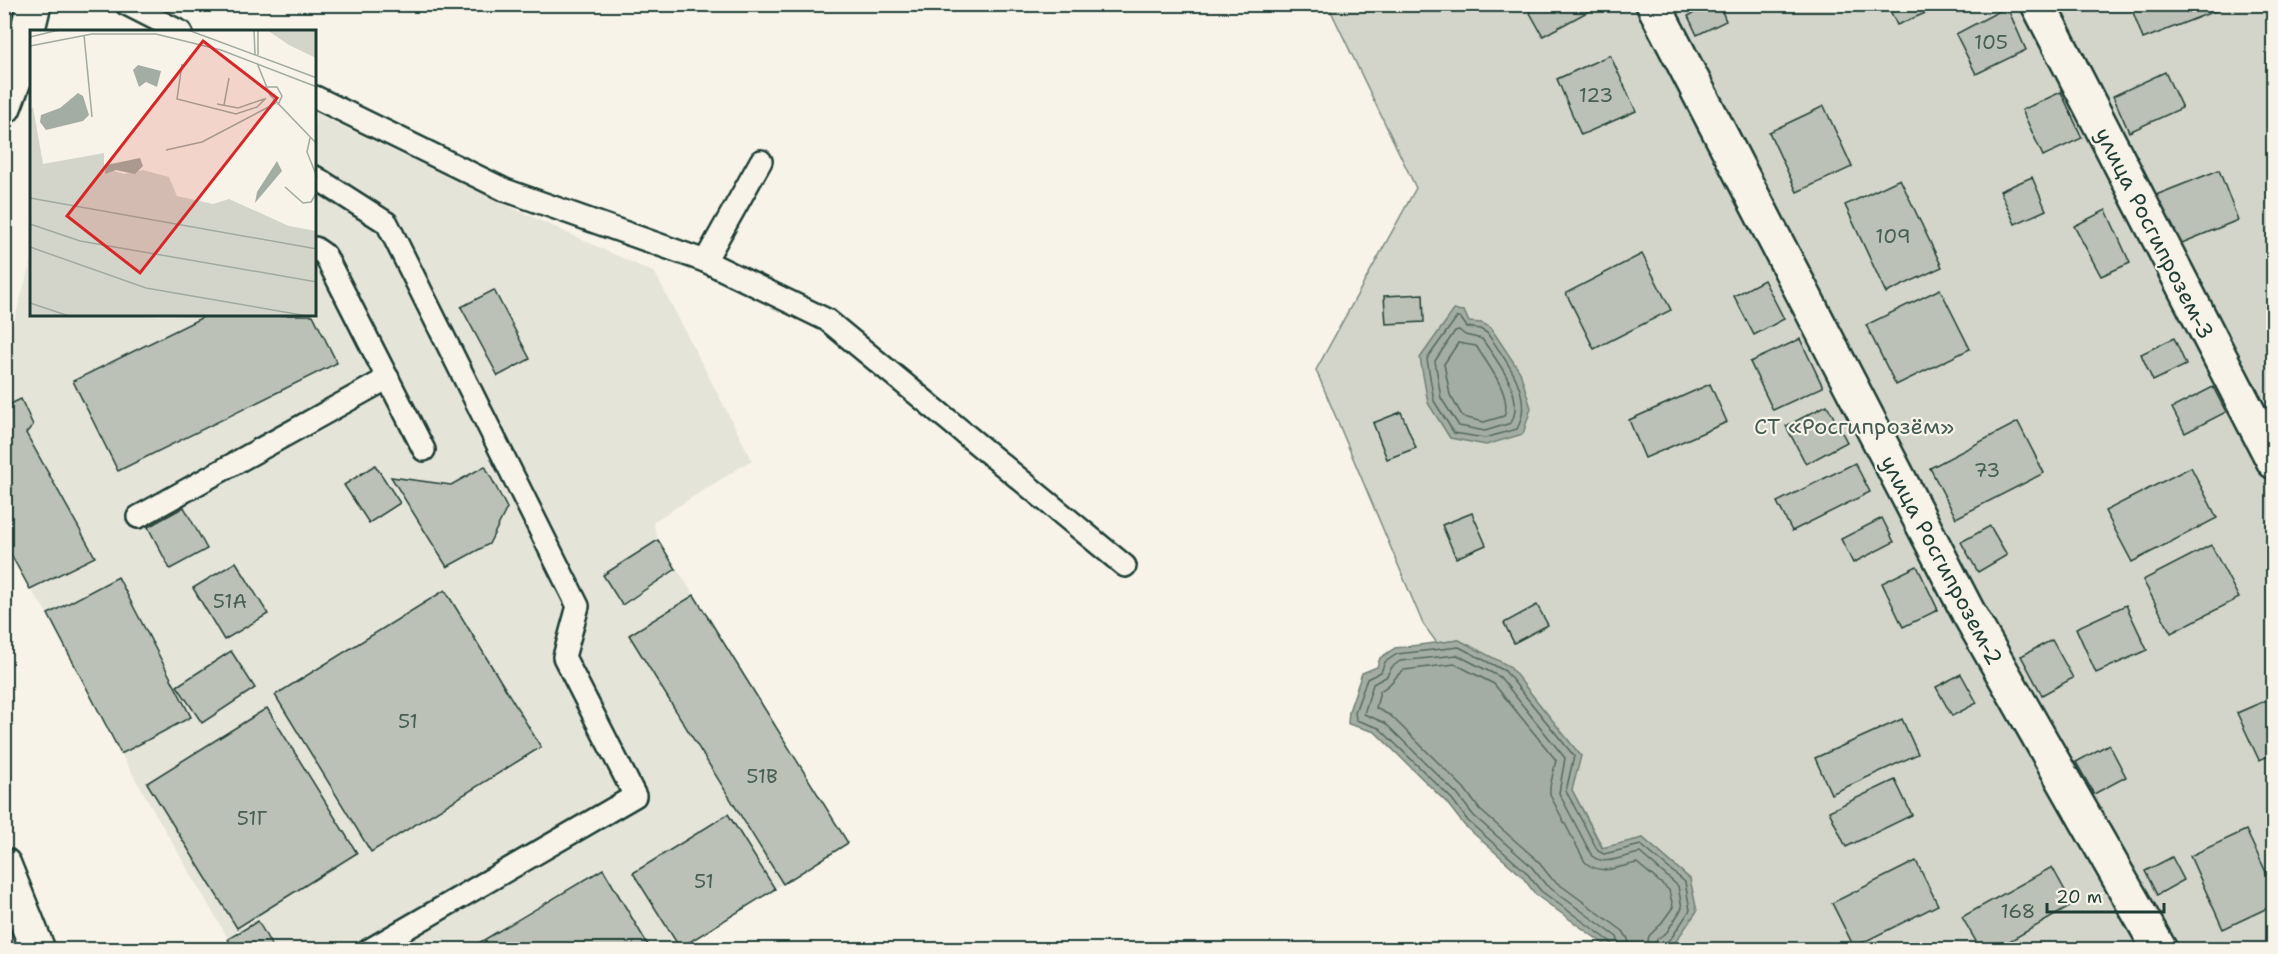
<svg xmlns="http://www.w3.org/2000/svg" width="2278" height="954" font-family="'Shantell Sans',sans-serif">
<rect width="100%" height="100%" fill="#f7f3e8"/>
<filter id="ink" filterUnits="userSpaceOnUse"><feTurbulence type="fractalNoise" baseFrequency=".0167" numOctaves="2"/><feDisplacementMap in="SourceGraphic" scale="12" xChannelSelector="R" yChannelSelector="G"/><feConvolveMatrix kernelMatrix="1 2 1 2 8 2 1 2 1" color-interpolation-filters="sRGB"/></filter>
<g filter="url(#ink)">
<!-- built -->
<polygon fill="#e5e4d9" points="315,113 500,202 655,273 752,460 653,522 658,540 694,595 848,843 678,949 234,949 121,754 48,614 30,589 5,542 4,355 31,262 32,315 315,315"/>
<!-- green -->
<polygon fill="#d3d5ca" stroke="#79897f" stroke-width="1.5" points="1328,5 2273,5 2273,949 1665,949 1676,941 1690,879 1643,838 1603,848 1572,790 1459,640 1437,643 1423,624 1316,370 1416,188"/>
<!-- water -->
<g fill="#a4ada3" stroke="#6f8077" stroke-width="1.5">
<polygon points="1454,310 1464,311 1469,322 1482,323 1491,328 1520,372 1531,408 1523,434 1486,445 1450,438 1428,403 1420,358"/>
<polygon points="1459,640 1509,666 1581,756 1572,790 1602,848 1643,838 1690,879 1697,911 1676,941 1665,949 1611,949 1536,895 1521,875 1464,825 1447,803 1375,732 1348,724 1349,711 1362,673 1377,667 1380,658 1395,648"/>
</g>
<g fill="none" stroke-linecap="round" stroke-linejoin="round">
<!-- shore -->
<g stroke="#546a60" stroke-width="1.5">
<path d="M1457 317H1460L1467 327 1480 329 1487 333C1506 360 1535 396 1517 429L1485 438 1454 433 1434 401 1427 359Z"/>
<path d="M1459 330 1465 335 1482 339C1497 361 1526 395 1511 423L1485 431 1459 426 1441 398 1435 361 1455 331Z"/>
<path d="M1458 343 1476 346C1487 363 1513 396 1504 416L1484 422 1463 417 1450 395 1444 364Z"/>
<polyline points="1613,950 1611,942 1541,891 1525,871 1468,821 1452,799 1379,728 1356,720 1355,712 1367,679 1381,672 1385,662 1397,654 1459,647 1505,671 1574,756 1566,791 1598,851 1604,854 1641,845 1685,882 1690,910 1672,937 1664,944 1662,950"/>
<path d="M1621 950 1617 937 1546 885 1530 865 1474 816 1457 794 1385 723 1364 714 1373 684 1386 677 1392 667 1400 661 1457 655 1500 677 1565 758 1559 793 1592 856C1605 867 1625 855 1640 853L1678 886 1682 908 1667 932 1657 939 1655 950"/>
<path d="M1630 950 1628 939 1623 931 1552 879 1536 859 1480 810 1464 788 1391 716 1376 708 1380 691C1394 684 1395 675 1404 670L1455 664 1494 684 1556 760 1550 787V795L1585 862C1601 877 1619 866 1637 863L1669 890 1673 907 1660 925 1649 936 1646 950"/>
</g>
</g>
<!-- building -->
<g fill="#bbc1b6" stroke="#1f3d34" stroke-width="1.5">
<polygon points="1525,4 1585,4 1589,11 1543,36"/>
<polygon points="1712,4 1719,4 1726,21 1697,35 1688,16"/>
<polygon points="1887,4 1947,4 1897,25"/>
<polygon points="2130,4 2224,4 2225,7 2143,39"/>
<polygon points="2007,7 2026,50 1976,74 1956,34"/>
<polygon points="1610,55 1636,111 1581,135 1557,79"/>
<polygon points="2165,72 2182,108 2129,132 2113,96"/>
<polygon points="2061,92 2082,138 2043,156 2022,110"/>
<polygon points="1824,106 1852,167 1797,192 1769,132"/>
<polygon points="2219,170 2238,220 2177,245 2156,195"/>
<polygon points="2032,177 2046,210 2015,224 2000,191"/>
<polygon points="1900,179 1942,267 1886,293 1845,205"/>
<polygon points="2106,210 2130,263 2101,276 2074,226"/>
<polygon points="1642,254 1671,310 1594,349 1566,293"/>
<polygon points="1764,280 1784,319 1754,335 1734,296"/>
<polygon points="1940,289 1970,349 1896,385 1866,325"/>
<polygon points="494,290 530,359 498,376 461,307"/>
<polygon points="1423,294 1424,322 1386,324 1384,296"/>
<polygon points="207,315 313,315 337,363 118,471 73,381"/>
<polygon points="2174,338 2186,365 2153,381 2141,354"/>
<polygon points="1800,339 1823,387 1773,410 1750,362"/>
<polygon points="1710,384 1727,422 1645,458 1629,420"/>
<polygon points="2213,387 2226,412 2185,433 2172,408"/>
<polygon points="21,399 33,425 26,433 95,557 30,589 4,542 4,407"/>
<polygon points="1827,405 1847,442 1806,464 1786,426"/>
<polygon points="1401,412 1416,448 1387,459 1373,423"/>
<polygon points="2018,422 2044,473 1956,518 1930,468"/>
<polygon points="1855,463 1870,492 1792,531 1777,502"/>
<polygon points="375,465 400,503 369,523 344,485"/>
<polygon points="485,466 507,508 489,544 447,567 391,477 451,485"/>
<polygon points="2191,467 2217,518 2132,562 2105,511"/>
<polygon points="184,507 207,549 170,569 148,527"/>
<polygon points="1472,513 1486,545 1456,558 1442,525"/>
<polygon points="1882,518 1894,542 1853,563 1841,539"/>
<polygon points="1990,526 2007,555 1978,572 1961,542"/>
<polygon points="658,540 676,569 622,605 603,575"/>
<polygon points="2211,545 2239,598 2171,633 2143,580"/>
<polygon points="236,562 268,614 224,640 193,588"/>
<polygon points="1917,566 1938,610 1903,627 1882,583"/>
<polygon points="118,577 191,717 121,754 48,614"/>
<polygon points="445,590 541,747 371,852 275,695"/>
<polygon points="694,595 848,843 783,884 629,635"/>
<polygon points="1537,605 1548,625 1514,643 1504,623"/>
<polygon points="2126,605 2147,650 2096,673 2076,628"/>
<polygon points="2052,640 2073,678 2042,695 2021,656"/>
<polygon points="231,651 255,688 202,723 177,686"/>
<polygon points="1961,674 1977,703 1952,716 1936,687"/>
<polygon points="2274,697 2274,754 2259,760 2237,713"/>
<polygon points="267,708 357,853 237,928 147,783"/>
<polygon points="1902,719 1918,754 1831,794 1815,758"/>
<polygon points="2109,744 2126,777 2094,794 2076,762"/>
<polygon points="1895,780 1912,815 1846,847 1829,811"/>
<polygon points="728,814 775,889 680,948 633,873"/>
<polygon points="2246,830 2274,889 2274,905 2223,929 2190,856"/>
<polygon points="2172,857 2184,880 2157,895 2145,871"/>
<polygon points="1916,861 1938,905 1854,947 1832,903"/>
<polygon points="2052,867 2073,905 1994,950 1981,950 1962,917"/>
<polygon points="603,869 651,950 467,950"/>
<polygon points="258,921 274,950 234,950 228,939"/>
</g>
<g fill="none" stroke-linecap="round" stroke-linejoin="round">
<defs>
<g id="lane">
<polyline points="126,4 181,32"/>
<polyline points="315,97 505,190 705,261 827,320 1125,566"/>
<polyline points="315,177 387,223 578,606 564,657 635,796 369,950"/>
<polyline points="315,248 325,255 424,450"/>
<polyline points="705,261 761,161"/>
<polyline points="138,517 388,378"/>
</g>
<g id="street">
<polyline points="1653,4 1968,612 2160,950"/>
<polyline points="2038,4 2274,462"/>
<polyline points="4,107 18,70 34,4"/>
</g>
<polyline id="primary" points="4,865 38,950"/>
</defs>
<!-- lane casing -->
<use href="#lane" stroke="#1f3d34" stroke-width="26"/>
<!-- street casing -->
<use href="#street" stroke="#1f3d34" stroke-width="38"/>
<!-- primary casing -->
<use href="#primary" stroke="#1f3d34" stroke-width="38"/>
<!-- lane -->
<use href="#lane" stroke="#f7f3e8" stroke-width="21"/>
<!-- street -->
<use href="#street" stroke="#f7f3e8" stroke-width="33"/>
<!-- primary -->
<use href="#primary" stroke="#f7f3e8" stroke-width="33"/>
</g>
</g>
<g text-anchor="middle" stroke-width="4.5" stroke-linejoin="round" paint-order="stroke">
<!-- number labels -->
<g font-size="20" fill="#465e54">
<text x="1991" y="49">105</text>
<text x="1596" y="102">123</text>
<text x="1893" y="243">109</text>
<text x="1987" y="477">73</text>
<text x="230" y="608">51А</text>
<text x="408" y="728">51</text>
<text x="762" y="783">51В</text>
<text x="252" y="825">51Г</text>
<text x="704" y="888">51</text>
<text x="2018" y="918">168</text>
</g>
<!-- street labels -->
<g font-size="22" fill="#1f3d34" stroke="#f7f3e8">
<text transform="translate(2155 233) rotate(63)" y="8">улица Росгипрозем-3</text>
<text transform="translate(1942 560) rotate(62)" y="8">улица Росгипрозем-2</text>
</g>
<!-- park labels -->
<g font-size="22" fill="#435b52" stroke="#f7f3e8">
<text x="1854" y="434">СТ «Росгипрозём»</text>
</g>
</g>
<!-- overview -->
<g transform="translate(30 30)">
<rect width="286" height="286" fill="#f7f3e8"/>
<path d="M237 0H286V28L259 15ZM3 77 13 134 74 123V138L94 144 113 140 139 147 147 166 183 174 199 169 259 196 286 201V286H0V80Z" fill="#d3d5ca"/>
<path d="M108 35 131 41 127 57 116 52 109 57 103 40ZM48 63 53 66 59 85 53 91 16 100 10 92 11 85 30 78ZM110 128 113 136 105 144 86 140 75 144 76 135ZM247 131 252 141 225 173 227 162Z" fill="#a4ada3"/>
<path fill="none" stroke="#a1aaa0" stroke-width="1.5" d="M158 0 287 48M224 0 225 25M54 5 62 87M0 7 29 0M0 16 62 4H126L191 20 287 57M228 25V0M227 33 240 65 287 114M152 34 147 69 206 84 227 77 236 68M235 57H247L252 66 248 75M187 74 208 78 234 69M194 75 199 48M280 108 277 122 287 147M136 120 172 112 246 73M255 157 273 173 281 172 287 162M0 168 287 219M0 194 50 211 287 252M0 217 116 258 278 286M0 273 39 286"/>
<path fill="#d62828" fill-opacity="0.15" stroke="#d62828" stroke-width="3" d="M173 11 247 68 110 243 37 186Z"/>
<rect width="286" height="286" fill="none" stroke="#1f3d34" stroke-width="3"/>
</g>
<!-- margin -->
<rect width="2278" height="954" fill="none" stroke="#f7f3e8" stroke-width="24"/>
<rect x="12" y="12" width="2254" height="930" fill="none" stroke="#1f3d34" stroke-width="2" filter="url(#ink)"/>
<!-- scale -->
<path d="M2047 903v9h117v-9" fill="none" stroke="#1f3d34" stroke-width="3"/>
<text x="2056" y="903" font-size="18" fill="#1f3d34" stroke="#f7f3e8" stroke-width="4.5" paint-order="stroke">20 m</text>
</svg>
